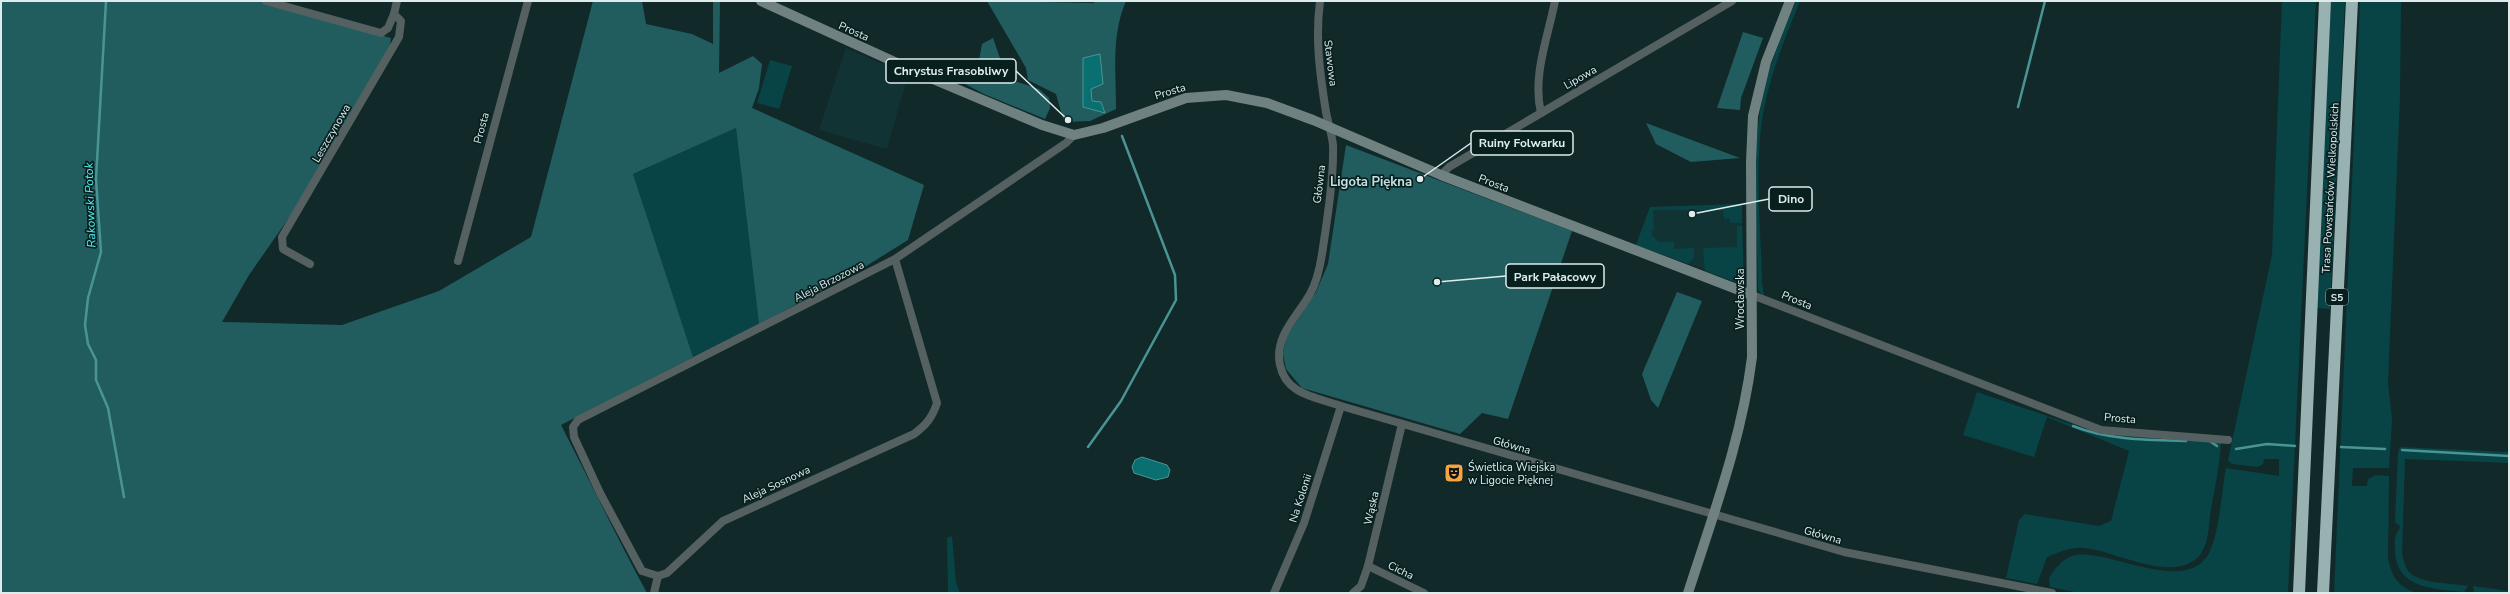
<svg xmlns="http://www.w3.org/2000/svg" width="2510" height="594" font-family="'Nunito Sans',sans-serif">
<rect width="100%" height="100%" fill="#122929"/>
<!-- built -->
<g fill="#113334">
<polygon points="846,48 908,75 887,149 819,130"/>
<polygon points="1742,204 1743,283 1636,245 1650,207"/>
</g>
<!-- green -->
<g fill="#084445">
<path d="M1796 1H1800C1785 38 1770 74 1763 114 1754 168 1761 227 1762 282L1764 297 1758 290C1757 231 1751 169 1760 111 1766 72 1781 37 1796 1Z"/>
<path d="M2282 1H2316L2288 593H2080L2050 587 2049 578C2055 568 2064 557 2076 555 2110 550 2184 594 2208 555 2220 532 2221 494 2226 468L2279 476V459H2264L2263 464 2258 467 2232 464 2228 460 2272 255Z"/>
<polygon points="2331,1 2345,1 2330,309 2316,308"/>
<path d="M2360 1H2401L2400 97 2388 382 2392 419 2389 468H2353L2352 486H2367L2368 479 2376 475 2389 476 2388 558C2392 577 2398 587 2417 593H2334Z"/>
<polygon points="770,60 792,66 779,109 757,103"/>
<polygon points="736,128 759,324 693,357 633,174"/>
<polygon points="1742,204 1742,223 1730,223 1730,218 1724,219 1723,210 1653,210 1654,230 1652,230 1652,235 1658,242 1674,242 1674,249 1694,248 1694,258 1688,264 1636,245 1650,207"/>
<polygon points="1737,226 1742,226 1744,282 1741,284 1705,271 1703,248 1737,247"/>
<path d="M1977 392 2091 431 2221 442C2220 464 2215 487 2211 509 2209 521 2209 537 2204 548 2184 590 2117 551 2085 548 2071 547 2060 552 2047 557L2037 584 2006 578 2019 520 2025 514 2099 526 2111 521 2129 451 2047 417 2034 457 1963 435Z"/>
<path d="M2400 447 2509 452V463L2405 459 2402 554C2404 561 2405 569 2411 574 2425 584 2452 583 2468 586L2464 592C2427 588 2391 588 2395 539 2396 532 2399 532 2400 526L2395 522 2398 453Z"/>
<polygon points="952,536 956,582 960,593 948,593 947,538"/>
<polygon points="2473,586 2509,591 2509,593 2474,592"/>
</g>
<!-- forest -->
<g fill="#215d5f">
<path d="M1 1H258L391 38 389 51 325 166 249 275 222 322 342 325 439 291 531 237 593 1H642L646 24 692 34 713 44V1H720L719 73 753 56 762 64 759 88 752 108 924 185 908 240 855 273 759 324 736 128 633 174 693 357 561 425C590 481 617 538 647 593H1Z"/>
<path d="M987 1 1094 3 1095 1H1126C1111 35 1116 73 1116 109L1090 121 1064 122 1056 94 1028 80 1026 68Z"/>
<polygon points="1743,32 1763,38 1741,98 1740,110 1717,108"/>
<polygon points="993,38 1003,67 1002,77 1039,89 1049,98 1050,108 1045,119 984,94 926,63 966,79 978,66 982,44"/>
<polygon points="1646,123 1740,158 1691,162 1656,144"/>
<polygon points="1346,145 1572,231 1508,419 1482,413 1460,434 1302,388 1286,369 1283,354 1286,337 1316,292 1328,264"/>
<polygon points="1677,292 1702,301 1658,408 1651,400 1642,374"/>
</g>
<!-- water -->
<g fill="#0a6f71" stroke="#4a9496">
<polygon points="1100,54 1103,84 1091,89 1092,101 1101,102 1105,113 1083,107 1083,58"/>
<polygon points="1142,457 1167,465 1170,470 1168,477 1156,480 1134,473 1132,467 1135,460"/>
</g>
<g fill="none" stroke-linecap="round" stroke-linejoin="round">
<!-- stream -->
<g stroke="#4a9496" stroke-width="2.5">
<polyline points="106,1 96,179 101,252 88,298 85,325 88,344 96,360 96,380 108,408 124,497"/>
<polyline points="2018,107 2045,1"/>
<path d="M2073 426C2108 440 2149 440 2186 441"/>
<polyline points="2211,442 2217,446"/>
<polyline points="1088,447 1121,401 1176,300 1175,275 1122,136"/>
<polyline points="2341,447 2385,449"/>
<polyline points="2236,449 2267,444 2295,446"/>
<polyline points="2402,450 2509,456"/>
</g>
<!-- street -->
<g stroke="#556060" stroke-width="8">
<polyline points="266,1 381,33 388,28 394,14"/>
<path d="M1320 1C1315 39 1320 75 1326 112 1328 123 1332 134 1333 145 1334 177 1327 221 1322 254 1320 267 1317 282 1310 294 1297 317 1274 336 1280 365 1286 395 1316 397 1341 406L1844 552 2052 593"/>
<path d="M1541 113C1532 76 1548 37 1555 1"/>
<polyline points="1441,175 1449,167 1732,1"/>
<path d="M895 259 937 403C932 418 926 425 914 434L723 521 667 573 658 576 642 571 600 493 574 437 573 427 578 420 895 259 1066 143 1074 135"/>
<polyline points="458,261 528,1"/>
<polyline points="310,264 283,249 282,237 399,37 401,21 394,14 397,1"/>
<polyline points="1752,295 2101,430 2228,440"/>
<polyline points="1368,566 1424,593"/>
<polyline points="654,593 658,576"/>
<polyline points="1274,593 1304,523 1341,406"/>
<polyline points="1353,593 1361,586 1368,566 1402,424"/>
</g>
<!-- secondary -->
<g stroke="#708181" stroke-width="10">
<polyline points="761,1 921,74 1042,125 1074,135 1103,128 1186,98 1226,95 1267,103 1313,120 1441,175 1752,295"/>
<path d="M1688 593C1713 515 1742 438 1752 357L1751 162 1753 116 1766 62 1790 1"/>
</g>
<!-- highway -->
<g stroke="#98b2b2" stroke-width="12">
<polyline points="2299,593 2325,1"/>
<polyline points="2323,593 2352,1"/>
</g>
</g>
<!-- icons -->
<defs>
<symbol id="theatre-square" viewBox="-11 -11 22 22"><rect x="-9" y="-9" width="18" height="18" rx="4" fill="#f2a542" stroke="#081f1f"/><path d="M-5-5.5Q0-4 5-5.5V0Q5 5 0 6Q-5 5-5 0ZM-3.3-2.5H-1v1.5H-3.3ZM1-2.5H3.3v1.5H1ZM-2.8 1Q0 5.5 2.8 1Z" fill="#111"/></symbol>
</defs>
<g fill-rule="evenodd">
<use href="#theatre-square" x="1443" y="462" width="22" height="22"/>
</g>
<g text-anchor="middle" stroke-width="3.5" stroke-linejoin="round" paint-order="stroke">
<!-- shield labels -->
<rect fill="#081f1f" stroke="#9eaeae" stroke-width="1" x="2326" y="289" width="22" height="16" rx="3"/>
<g font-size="10" font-weight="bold" fill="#deecec">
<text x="2337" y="301">S5</text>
</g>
<!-- street labels -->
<g font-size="11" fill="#deecec" stroke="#081f1f">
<text transform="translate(854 31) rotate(24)" y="4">Prosta</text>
<text transform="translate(1331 63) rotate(83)" y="4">Stawowa</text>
<text transform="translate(1580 77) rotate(-30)" y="4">Lipowa</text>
<text transform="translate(1170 91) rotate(-17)" y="4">Prosta</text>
<text transform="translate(481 128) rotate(-75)" y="4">Prosta</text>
<text transform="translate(331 133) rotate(-60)" y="4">Leszczynowa</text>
<text transform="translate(1494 183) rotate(21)" y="4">Prosta</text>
<text transform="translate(1319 184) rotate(-83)" y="4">Główna</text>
<text transform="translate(2330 188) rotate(-87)" y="4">Trasa Powstańców Wielkopolskich</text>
<text transform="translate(829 281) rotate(-27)" y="4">Aleja Brzozowa</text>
<text transform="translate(1740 299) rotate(-90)" y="4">Wrocławska</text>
<text transform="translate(1797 300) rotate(22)" y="4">Prosta</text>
<text transform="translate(2120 418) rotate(5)" y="4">Prosta</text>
<text transform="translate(1512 445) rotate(16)" y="4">Główna</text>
<text transform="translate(776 484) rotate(-25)" y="4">Aleja Sosnowa</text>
<text transform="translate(1300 498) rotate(-72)" y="4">Na Kolonii</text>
<text transform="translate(1371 508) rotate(-77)" y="4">Wąska</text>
<text transform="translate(1823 535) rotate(16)" y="4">Główna</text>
<text transform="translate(1401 570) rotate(26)" y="4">Cicha</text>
</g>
<!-- poi labels -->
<g font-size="11" fill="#deecec" stroke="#081f1f" text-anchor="start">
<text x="1468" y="471">Świetlica Wiejska<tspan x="1468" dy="13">w Ligocie Pięknej</tspan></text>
</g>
<!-- water labels -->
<g font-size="12" font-style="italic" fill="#4ff2f6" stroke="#081f1f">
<text transform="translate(90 205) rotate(-92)" y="4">Rakowski Potok</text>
</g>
<!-- quarter labels -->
<g font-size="13" font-weight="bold" fill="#c5e1e1" stroke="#081f1f">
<text x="1371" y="186">Ligota Piękna</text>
</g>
</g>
<!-- callouts -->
<path fill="none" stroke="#deecec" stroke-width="1.5" d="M1068 120L1016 71M1420 179L1471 143M1692 214L1769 199M1437 282L1506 276"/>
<g fill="#deecec" stroke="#081f1f" stroke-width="1.5">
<circle cx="1068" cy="120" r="4"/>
<circle cx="1420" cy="179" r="4"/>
<circle cx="1692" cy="214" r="4"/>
<circle cx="1437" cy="282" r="4"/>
</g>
<g fill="#081f1f" stroke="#deecec" stroke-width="1.5">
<rect x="886" y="59" width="130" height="24" rx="4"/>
<rect x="1471" y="131" width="102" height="24" rx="4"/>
<rect x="1769" y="187" width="43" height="24" rx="4"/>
<rect x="1506" y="264" width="98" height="24" rx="4"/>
</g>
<g font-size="12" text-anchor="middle" font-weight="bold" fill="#deecec">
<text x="951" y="75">Chrystus Frasobliwy</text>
<text x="1522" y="147">Ruiny Folwarku</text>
<text x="1791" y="203">Dino</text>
<text x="1555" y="281">Park Pałacowy</text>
</g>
<!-- border -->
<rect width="2510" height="594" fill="none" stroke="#deecec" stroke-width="4"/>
</svg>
